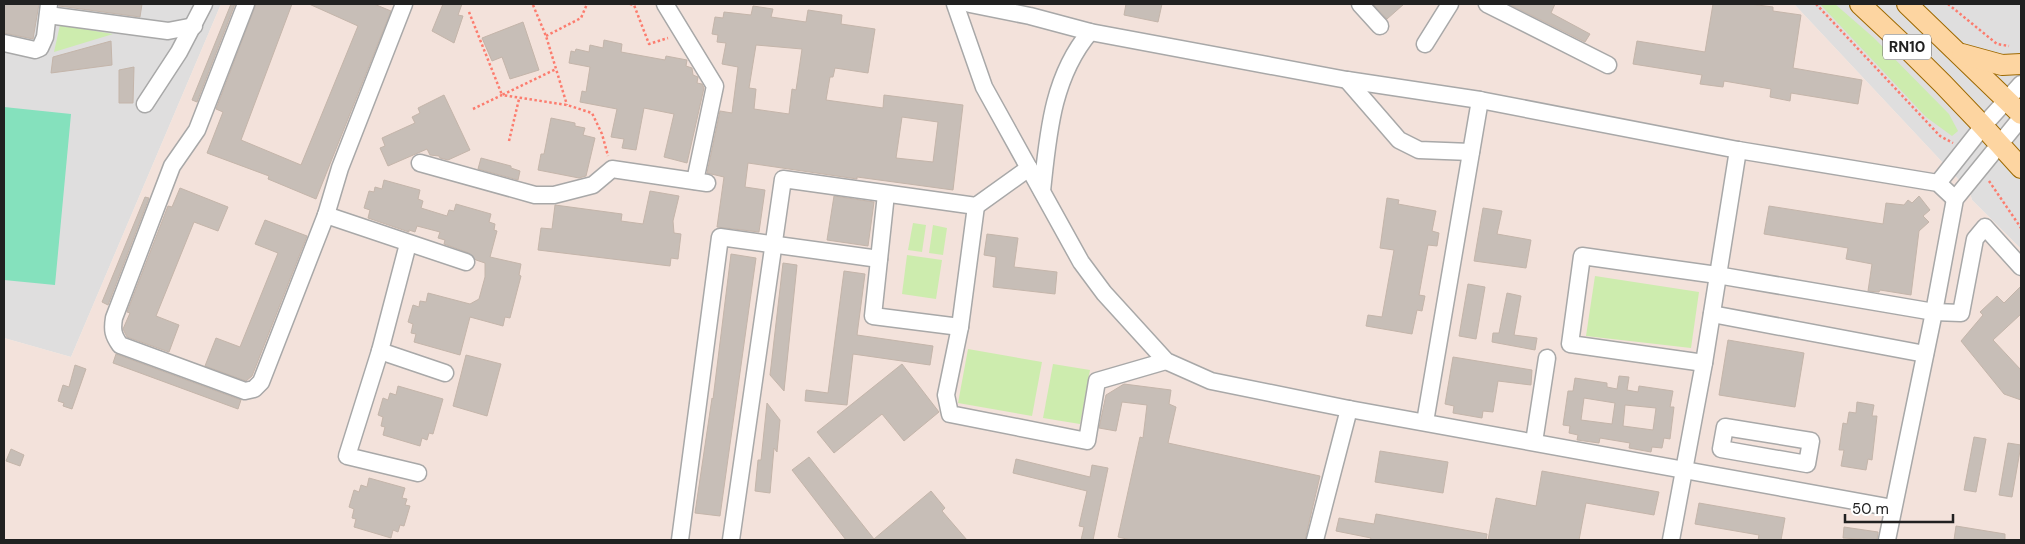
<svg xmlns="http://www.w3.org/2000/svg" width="2025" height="544" font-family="'DM Sans',sans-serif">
<rect width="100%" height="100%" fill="#f2eee8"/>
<!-- residential -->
<g fill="#dfdede">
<polygon points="4,4 221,4 71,357 4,338"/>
<polygon points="1794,4 2021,4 2021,249 1972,200 1970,193 1959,180"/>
</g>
<!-- military -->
<polygon fill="#f3e2db" points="221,4 1794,4 1959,180 1970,193 1972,200 2021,249 2021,540 4,540 4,338 71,357"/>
<!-- grass -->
<g fill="#cdecae">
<polygon points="1820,4 1835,4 1874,38 1949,114 1958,131 1952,136 1926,117"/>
<polygon points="60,25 113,34 54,52"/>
<polygon points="913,223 926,225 922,252 908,250"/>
<polygon points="933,225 947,228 943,255 929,253"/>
<polygon points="907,255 942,260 936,299 902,294"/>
<polygon points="1595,276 1699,292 1691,348 1586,336"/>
<polygon points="968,349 1042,362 1032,416 958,403"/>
<polygon points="1053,364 1090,370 1080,424 1043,418"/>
</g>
<!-- pitch -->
<polygon fill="#85e1bd" points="4,107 71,114 55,285 4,280"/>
<!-- building -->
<g fill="#c7beb7" stroke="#c4b5aa" fill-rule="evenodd">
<polygon points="4,4 39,4 33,39 4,33"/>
<polygon points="59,4 142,4 140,17 59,6"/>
<polygon points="231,4 235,4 197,102 192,100"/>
<polygon points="256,4 292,4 241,140 301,165 358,26 309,4 374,4 391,11 316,199 268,179 269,176 207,153 223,112 216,109"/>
<polygon points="443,4 462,4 458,15 463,16 454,43 432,31"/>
<polygon points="1126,4 1162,4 1158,22 1124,15"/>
<polygon points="1373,4 1404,4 1387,19"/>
<polygon points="1509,4 1555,4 1551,13 1590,34 1585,42"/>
<polygon points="1713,4 1750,4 1773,7 1773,11 1801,15 1793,68 1862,80 1858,104 1791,93 1790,101 1770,97 1771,89 1724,81 1723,87 1700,84 1702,75 1633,64 1637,41 1705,52"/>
<path d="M753 6 773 9 771 17 806 22 808 10 842 15 841 24 875 29 868 73 835 68 833 77H830L826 100 883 108 884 95 963 105 953 190 857 177V179L748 163 745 187 765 190 759 232 717 227 724 177 707 173 720 111 732 113 738 67 722 64 726 43 717 42 718 35 712 34 715 17 723 18 724 12 751 15ZM756 45 802 49 796 90 792 89 789 114 754 109 756 89 749 88ZM902 117 938 122 933 162 896 158Z"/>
<polygon points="523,22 539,70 510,79 502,57 492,61 482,38"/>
<polygon points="604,40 622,44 621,52 665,60 666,56 687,60 686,66 692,68 693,75 698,77 697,83 702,84 704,88 687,163 664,157 674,114 644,108 636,150 622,148 624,139 611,137 617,109 580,102 582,91 586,92 590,67 569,63 571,51 575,52 576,49 589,52 590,45 603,48"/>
<polygon points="111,41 112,65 51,73 53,57"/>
<polygon points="134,67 133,103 119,103 119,70"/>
<polygon points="444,95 470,150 448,160 440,158 439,156 430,155 427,149 388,166 380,148 385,146 382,138 415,123 412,117 420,113 418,108"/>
<polygon points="551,118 575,123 575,126 585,128 583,135 595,138 586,176 579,178 538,170 541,154 544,154"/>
<polygon points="481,158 511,166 511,168 520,171 518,180 478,169"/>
<polygon points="384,180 420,190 418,199 423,201 421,208 447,216 449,210 454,211 456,204 491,214 489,222 495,224 494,230 497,231 490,257 521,264 519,275 521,276 510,318 505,317 503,326 470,317 460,355 414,342 416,334 411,333 413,324 408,322 413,305 419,307 420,301 426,302 428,293 470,304 479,299 485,277 485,263 476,260 469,253 444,244 445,240 438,238 440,232 417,226 415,232 409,230 409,232 368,218 370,210 364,208 369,191 374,192 375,187 382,189"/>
<polygon points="180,188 228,207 218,231 194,222 156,316 179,325 169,352 127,337 123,329 130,313 127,312 168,206 172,207"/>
<polygon points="650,191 679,196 673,221 674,233 681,234 678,259 671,258 670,266 538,250 541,228 552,229 555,205 622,214 621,221 643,224"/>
<polygon points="834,196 874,202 868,246 827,240"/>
<polygon points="1919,196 1930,210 1923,216 1929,222 1919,231 1911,295 1880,290 1879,292 1868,291 1872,264 1846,259 1848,248 1764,234 1769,206 1883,224 1886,203 1904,205 1908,200 1912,203"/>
<polygon points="145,197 149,198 108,305 102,302"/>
<polygon points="1387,198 1399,200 1398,204 1436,211 1432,231 1439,233 1437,246 1428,245 1419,295 1425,296 1422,311 1417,310 1412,334 1366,326 1368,315 1382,317 1394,250 1380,248"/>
<polygon points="1483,208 1502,211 1497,234 1531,240 1526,268 1474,261"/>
<polygon points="265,220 307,236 252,376 246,381 205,366 216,338 240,347 278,253 255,244"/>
<polygon points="987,234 1018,238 1014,267 1057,272 1055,294 993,287 996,257 984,255"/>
<polygon points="731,254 756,258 720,516 695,513 712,398 713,399"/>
<polygon points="783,263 797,265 784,391 770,375"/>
<polygon points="844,271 865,274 857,335 933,346 930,365 853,354 847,405 805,401 806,390 828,393"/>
<polygon points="1468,284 1485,287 1476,339 1459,336"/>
<polygon points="2021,286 2021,314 1993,340 2021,370 2021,400 2004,394 1961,341 1983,315 1980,312 1997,296 2004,303"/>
<polygon points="1507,293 1521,296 1514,335 1537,338 1535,350 1492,342 1493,333 1499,333"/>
<polygon points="1728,340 1804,353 1795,407 1719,395"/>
<polygon points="116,354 241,400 238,409 113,363"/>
<polygon points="466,355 501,364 487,416 453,406"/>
<polygon points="1453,357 1532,370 1531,385 1498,381 1493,412 1483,411 1482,418 1453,413 1454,406 1445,404"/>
<polygon points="902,364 939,412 904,441 882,414 834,453 817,432"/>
<polygon points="75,365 86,369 72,409 63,406 64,403 58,401 63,385 69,387"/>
<path d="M1619 376 1629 377 1627 390 1638 392 1639 386 1673 391 1670 407H1674L1670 439 1664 438 1662 448 1652 447 1651 452 1629 448 1630 443 1600 438 1599 443 1577 440 1578 435 1569 433 1570 426 1563 425 1568 391H1573L1575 378 1607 383V387L1617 389ZM1584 398 1615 403 1612 424 1581 420ZM1625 405 1656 408 1653 430 1623 426Z"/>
<polygon points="1124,384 1171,390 1169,404 1176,407 1168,443 1320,476 1305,540 1131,540 1118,537 1140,437 1143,438 1147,405 1122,402 1116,431 1099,428 1106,395"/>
<polygon points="398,386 443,399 433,434 429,433 427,440 422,438 420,446 383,435 385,427 381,426 383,417 378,415 383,398 388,400 390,393 396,395"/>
<polygon points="1857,402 1874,405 1872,416 1877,416 1872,460 1868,459 1866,470 1841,466 1844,450 1839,450 1843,423 1847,424 1849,412 1856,413"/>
<polygon points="767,403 780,420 777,452 774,448 770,493 755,491 758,460 761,460"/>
<polygon points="1974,437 1986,439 1976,492 1964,490"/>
<polygon points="2008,443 2021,445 2012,497 1999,495"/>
<polygon points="11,449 24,455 20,466 6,461"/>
<polygon points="1380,451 1448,462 1443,493 1375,482"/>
<polygon points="809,457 874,539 931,491 945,508 942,511 967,540 846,540 792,470"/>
<polygon points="1016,459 1090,477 1092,465 1108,468 1093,540 1081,540 1084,527 1079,526 1087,491 1013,473"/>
<polygon points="1542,471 1659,492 1654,515 1586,503 1579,540 1488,540 1496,498 1536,506"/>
<polygon points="369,478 405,488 402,498 407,499 405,505 410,506 404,526 400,525 398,532 393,530 391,538 354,527 356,519 352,518 354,509 349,507 354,490 359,492 361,485 367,487"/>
<polygon points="1699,503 1785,518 1781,540 1758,540 1759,535 1695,524"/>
<polygon points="1376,514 1487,534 1486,540 1370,540 1371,538 1336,531 1339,518 1374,524"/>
<polygon points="1956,526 2005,534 2005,540 1954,540"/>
<polygon points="1844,527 1878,532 1877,540 1843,538"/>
</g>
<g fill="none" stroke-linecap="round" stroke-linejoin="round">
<defs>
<g id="minor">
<path d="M246 4 197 130 172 166 114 318C112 330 113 335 120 345L245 391 254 389 261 382 326 215 340 168 404 4"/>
<polyline points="665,4 715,86 695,181"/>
<polyline points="955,4 984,87 1081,262 1104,293 1166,361 1211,381 1349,409 1893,508"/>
<polyline points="970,4 1030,16 1090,32 1347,80 1480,100 1738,150 1938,183 1955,199"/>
<polyline points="1360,4 1380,26"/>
<polyline points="1487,4 1608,65"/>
<polyline points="48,15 168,31 194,26"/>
<polyline points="4,43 35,50 40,48 45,37 49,4"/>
<polyline points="1425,44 1450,4"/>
<polyline points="1347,80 1399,140 1419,150 1471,152"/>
<polyline points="145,104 179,52 204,4"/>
<polyline points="420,163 535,195 554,195 593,185 612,169 707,183"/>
<polyline points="1938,183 1984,125 2021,84"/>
<path d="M1042 191C1048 135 1052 77 1090 32"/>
<polyline points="886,194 873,316 960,327 976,206"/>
<polyline points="326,215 466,262"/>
<polyline points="408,244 380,351 445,373"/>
<polyline points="1712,314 1925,354"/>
<polyline points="960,327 946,395 950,414 1087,441 1097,381 1166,361"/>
<polyline points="380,351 347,456 418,473"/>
<polyline points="1704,363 1570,344 1582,256 1717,275 1934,312 1961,313 1975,239 1985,227 2021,267"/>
<polyline points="1425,422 1480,100"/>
<polygon points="1725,427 1811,441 1807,464 1721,449"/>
<polyline points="1534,442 1547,358"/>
<polyline points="680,540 720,237 879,259"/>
<polyline points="731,540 783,179 976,206 1029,168"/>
<polyline points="1315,540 1349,409"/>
<polyline points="1671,540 1704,363 1738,150"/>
<polyline points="1887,540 1934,312 1955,199 2021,118"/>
</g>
<g id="major">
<path d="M1860 4C1917 56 1970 110 2021 168"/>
<polyline points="1907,4 2021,114"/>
<polyline points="1962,54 2002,65 2021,64"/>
</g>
</defs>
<!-- minor casing -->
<use href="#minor" stroke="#a8a8a8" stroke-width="19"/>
<!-- major casing -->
<use href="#major" stroke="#9e6900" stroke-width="22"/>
<!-- path -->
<g stroke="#fc7c6e" stroke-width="2.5" stroke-dasharray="2.5 2.5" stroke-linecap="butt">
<polyline points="630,4 634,5 649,44 668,38"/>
<polyline points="1816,4 1940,136 1953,143"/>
<polyline points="1948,4 1997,44 2009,46"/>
<polyline points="533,5 546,36 567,105"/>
<polyline points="469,12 502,95 556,69"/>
<polyline points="546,36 581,18 587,4"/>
<polyline points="473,109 502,95 567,105 592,113 602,134 608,156"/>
<polyline points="509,141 519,99"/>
<polyline points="1989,181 2021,228"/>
</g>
<!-- minor -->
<use href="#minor" stroke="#fff" stroke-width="16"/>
<!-- major -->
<use href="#major" stroke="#fdd5a1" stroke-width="20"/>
</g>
<g text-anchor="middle" stroke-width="4" stroke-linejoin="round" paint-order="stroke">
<!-- shield labels -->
<rect fill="#fff" stroke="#646464" stroke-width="1" x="1883" y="34.5" width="48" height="25" rx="4"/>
<g font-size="15" font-weight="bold" fill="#212121">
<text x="1907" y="52">RN10</text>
</g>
</g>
<!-- border -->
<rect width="2025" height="544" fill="none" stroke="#212121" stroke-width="10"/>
<!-- scale -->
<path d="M1845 514v8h108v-8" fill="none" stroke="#212121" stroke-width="2.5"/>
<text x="1852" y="514" font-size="15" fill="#212121" stroke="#ffffff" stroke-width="4" paint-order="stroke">50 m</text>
</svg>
